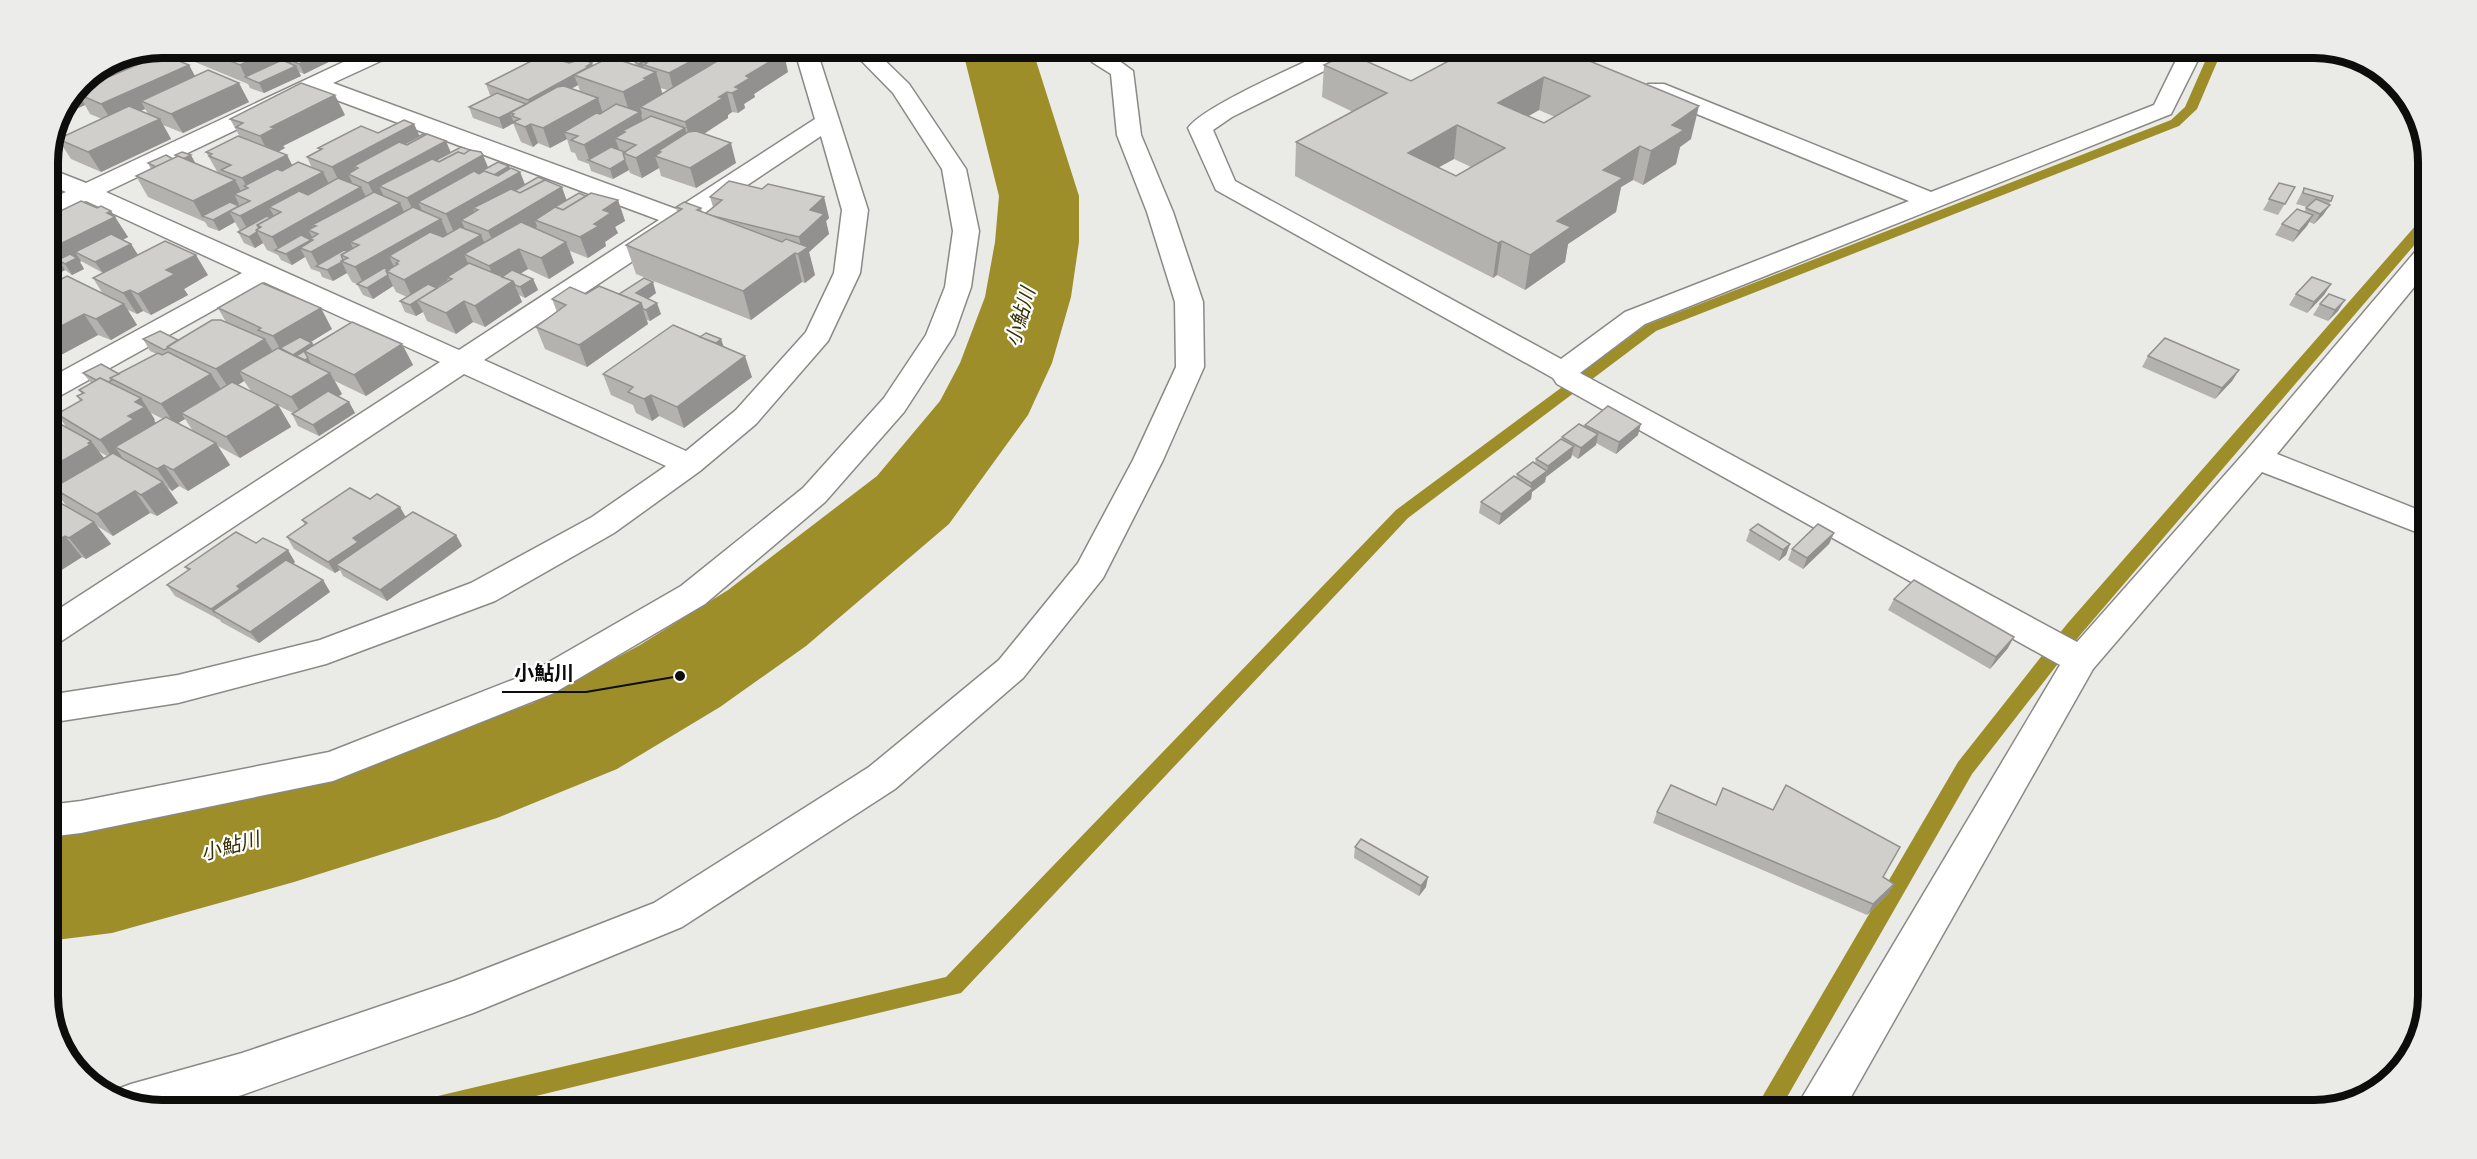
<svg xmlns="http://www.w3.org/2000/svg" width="2477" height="1159" font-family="Helvetica,'Noto Sans JP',sans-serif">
<rect width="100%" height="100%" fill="#eaeae6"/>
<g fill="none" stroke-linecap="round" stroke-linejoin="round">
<!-- stream -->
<g fill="#9d8e29" fill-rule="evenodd">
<polygon points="2211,48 2223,48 2197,109 2179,126 1656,331 1408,518 961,993 474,1111 413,1111 416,1103 425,1099 946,977 1396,510 1646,325 2171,120 2185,107"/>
<polygon points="2429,215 2429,228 2081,634 1972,774 1779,1111 1754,1111 1958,762 2067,624 2424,216"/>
</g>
<!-- river -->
<polygon fill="#9d8e29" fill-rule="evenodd" points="962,48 1032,48 1079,196 1079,242 1071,297 1052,363 1028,415 949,524 806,646 720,707 617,769 497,818 294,882 112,933 48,941 48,831 112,823 294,778 439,738 533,703 640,645 728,590 877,476 940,401 960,363 985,297 995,242 999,196"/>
<defs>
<g id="minor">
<path d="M373 48H401L398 53 333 83 676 209 815 119 794 48H816L868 210 860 273 828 341 756 424 700 471 614 533 495 601 326 664 178 703 48 723V695L178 675 320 640 471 583 592 517 666 466 464 374 60 642 48 646V616L440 362 264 282 58 397 48 400V379L242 273 86 201 48 217V200L66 192 48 184V168L86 183ZM315 92 659 220 459 350 106 192ZM821 136 842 210 834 273 806 332 736 410 686 451 484 360Z"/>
<polygon points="849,48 872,48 909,84 966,169 979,231 971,287 954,335 904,412 825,502 705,604 554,693 333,781 81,833 48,837 48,805 81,801 329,752 530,673 681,586 803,488 884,398 926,335 945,287 953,231 942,169 893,93"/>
<polygon points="1086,48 1108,48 1110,54 1133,71 1141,135 1173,212 1203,302 1204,367 1163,460 1103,578 1023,678 895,789 682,927 473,1013 242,1095 185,1111 163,1111 118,1102 112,1097 115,1090 131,1084 242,1053 454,981 654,903 869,767 999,660 1078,563 1133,460 1176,367 1175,302 1147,212 1117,135 1111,74 1092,62"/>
<path d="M1335 48H1363L1360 53 1232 117 1213 130 1235 181 1561 359 1625 312 1909 201 1648 94 1645 89 1648 84H1664L1931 192 2154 105 2182 48H2204L2171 114 1645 324 1580 373 2077 642 2246 451 2420 246 2429 244V269L2277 454 2429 514V537L2262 472 2093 669 1843 1111H1797L1803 1096 2060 665 1557 384 1553 378 1216 190 1188 128C1203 106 1306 62 1335 48Z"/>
</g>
</defs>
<!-- minor casing -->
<use href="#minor" stroke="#8a8986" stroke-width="3"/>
<!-- minor -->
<use href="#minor" fill="#fff" fill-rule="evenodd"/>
</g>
<!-- wall -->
<g fill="#b3b2af" fill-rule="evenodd">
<polygon points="188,48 366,48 351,55 338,50 341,56 304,74 299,72 301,76 264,93 250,88 248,84 195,62"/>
<path d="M667 48H718L721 59 788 72 754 94 755 97 744 104 745 108 738 113 732 112 728 115V118L704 134 736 163 696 188 661 176 659 168 642 178 630 173 629 170 613 179 591 171 589 164 578 160 575 153 571 152 567 139 550 148 538 143 533 147 521 142 513 123 503 129 473 118 469 107 492 96 490 95 486 84 569 63H592L593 66 635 65 633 59 657 53ZM578 85 580 91 571 89ZM660 88 668 90 662 94Z"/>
<path d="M1447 48H1558L1691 139 1680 147 1676 164 1643 185 1633 180 1621 187 1616 212 1568 244 1565 262 1525 290 1497 275 1493 278 1295 176 1296 142 1353 112 1322 97 1324 65 1411 81 1446 63ZM1539 110 1555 117 1544 123 1528 116ZM1454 159 1471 167 1456 176 1438 167Z"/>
<path d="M119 57H156L189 65 195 76 249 102 183 133 163 125 171 139 101 172 71 159 58 139 102 119 90 114 85 105 67 113 82 81 110 77 123 71 107 65ZM145 109 149 115 140 111Z"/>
<polygon points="345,115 283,146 285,148 278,152 287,155 292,165 312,168 307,157 320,151 318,148 414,124 419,136 451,152 470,150 481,152 488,167 509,166 510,169 520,172 525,185 567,200 586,196 618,200 625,221 615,227 618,233 605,242 606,246 588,258 570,251 574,263 549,279 528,269 520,274 533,279 538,290 525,298 519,295 522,302 485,327 473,322 456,334 427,321 423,312 416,316 405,312 400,301 407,297 396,292 393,286 373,299 363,295 357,284 352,282 347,273 333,281 322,277 320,272 311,269 305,257 292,265 281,260 278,255 267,250 263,243 255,248 244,243 238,232 240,231 235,222 219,231 208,227 205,222 148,197 136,176 151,169 148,163 173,159 176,157 175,155 218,173 206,152 240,137 230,119"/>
<polygon points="2279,183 2295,187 2278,215 2263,210"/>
<polygon points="2304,188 2331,201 2323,215 2314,224 2309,222 2293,242 2275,235 2282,224 2304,212 2307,207 2296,204"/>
<polygon points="762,189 824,197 829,218 826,221 829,234 809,252 815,275 805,283 802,282 751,320 636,274 626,245 677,212 676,207 701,208 702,212 705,214 713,207 710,197"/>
<polygon points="97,208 111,211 128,237 123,240 131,244 138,255 208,275 184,289 188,295 151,315 143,311 137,314 128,310 137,325 111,340 98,335 59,356 48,350 48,286 103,294 93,278 103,273 81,261 80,262 84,269 72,275 65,270 52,277 55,281 48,285 48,217"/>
<polygon points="2331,284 2324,295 2307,313 2289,305 2296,294"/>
<polygon points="656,293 648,299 661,314 650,321 647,320 648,324 587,367 545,349 536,327 557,312 552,299 586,294"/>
<polygon points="2320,304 2338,311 2328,321 2313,315"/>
<path d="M218 308 332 329 310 342 314 345 402 344 413 365 366 396 335 381 342 394 338 396 349 402 355 413 319 436 298 426 292 414 293 413 279 406 291 427 240 458 218 446 230 465 188 491 179 486 172 491 168 488 178 503 157 516 150 513 113 536 97 526 111 544 86 559 82 557 49 578H48V422L67 428 57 414 80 401 77 396 82 394 79 390 91 383 83 373 119 374 157 354 150 351 143 339 178 340 226 322ZM244 381 251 391 238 385ZM151 413 163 419 156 423 154 420H155ZM185 419 193 431 178 423ZM98 451 107 456 104 458ZM58 495 68 508 52 498Z"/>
<polygon points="723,346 752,377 684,428 659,416 652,421 636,413 633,405 611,395 603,374"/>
<polygon points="2148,356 2239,370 2232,381 2215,399 2142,367"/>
<polygon points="1585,425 1638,435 1616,454 1596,443 1596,445 1578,459 1572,455 1571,458 1546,477 1545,482 1532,492 1531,499 1499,525 1479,513 1481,502 1516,478 1517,474 1535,463 1536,459 1562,440 1562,437 1585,427"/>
<polygon points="370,499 400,507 406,517 456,535 462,546 387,601 343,576 340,570 335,573 294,549 287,537 305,525 302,520"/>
<polygon points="1750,530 1790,544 1786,555 1779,561 1746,541"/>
<polygon points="1834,533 1829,544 1803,569 1788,560 1792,549"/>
<polygon points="256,543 295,562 293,564 323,580 330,592 259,643 221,622 220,620 175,596 167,585 188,571 185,567"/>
<polygon points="1894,599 2008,648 1990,669 1888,610"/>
<polygon points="1657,812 1883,877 1894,884 1888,894 1867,915 1653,823"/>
<polygon points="1355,847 1426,887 1419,896 1354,858"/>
</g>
<!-- shaded-wall -->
<g fill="#92918f">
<polygon points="277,48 321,48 290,60 292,65 246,78 240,65"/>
<polygon points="333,48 337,48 341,56 304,74 299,64"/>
<polygon points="348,48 366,48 351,55"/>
<polygon points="716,48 718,48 723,66 674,92 669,73"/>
<polygon points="152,50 156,57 123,71 117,61 134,54"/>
<polygon points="784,53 788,72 754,94 755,97 744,104 745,108 738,113 732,93 735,87 746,76"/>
<polygon points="642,62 647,77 656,72 664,99 640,107 642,114 641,115 646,132 625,132 622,131 625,141 615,138 619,149 595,163 590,161 584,145 631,117 623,92 643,81 638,64"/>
<polygon points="592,63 595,73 574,75 578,85 532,110 528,100"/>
<polygon points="189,65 199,84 141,101 145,109 113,123 101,104"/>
<polygon points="296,66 301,76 264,93 259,83"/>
<polygon points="107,71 118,90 83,88 90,99 78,94 85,105 67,113 81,82"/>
<polygon points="1544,77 1539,110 1494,136 1498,103"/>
<polygon points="239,83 249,102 183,133 171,114"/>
<polygon points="727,92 732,112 728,115 728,118 691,142 685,122"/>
<polygon points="335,95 345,115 283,146 285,148 270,156 260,136 271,127"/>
<polygon points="598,98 604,117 564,132 567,139 550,148 543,128"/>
<polygon points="526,104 514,114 510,113 514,123 503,129 499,118"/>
<polygon points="1699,106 1691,139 1680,147 1676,164 1643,185 1651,151 1672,125"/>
<polygon points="160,119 171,139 101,172 88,152"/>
<polygon points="414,124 423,143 446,141 454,160 483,155 491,175 418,202 424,215 417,219 407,198 379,186 385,199 378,203 368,183 358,168 354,166 359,178 348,174 352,182 342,187 332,167"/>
<polygon points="531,124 538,143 533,147 525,127"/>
<polygon points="1457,125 1454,159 1405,186 1408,153"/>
<polygon points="685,128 691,148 658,151 660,158 655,156 659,168 642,178 636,158"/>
<polygon points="731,143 736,163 696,188 690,168"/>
<polygon points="1640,146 1633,180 1621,187 1616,212 1568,244 1565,262 1525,290 1530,255 1557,221 1603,170"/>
<polygon points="191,155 197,166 183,159"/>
<polygon points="287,155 297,175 247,187 242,178"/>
<polygon points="625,160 629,170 613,179 610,169"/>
<polygon points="509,166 513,176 520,172 528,192 478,210 473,208 478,221 461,220 465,229 455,235 446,214 484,180"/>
<polygon points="323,172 333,192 281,212 269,207 277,222 361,187 371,207 316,226 312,225 317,234 308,230 314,240 310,239 315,250 400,203 409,223 359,245 350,242 356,254 341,255 342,262 347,273 333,281 327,270 319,267 311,252 300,248 305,257 292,265 286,254 280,252 272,237 261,227 257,225 256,230 263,243 255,248 249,237 251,235 240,216"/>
<polygon points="235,180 245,199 234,194 239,204 210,219 202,216 205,222 193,201"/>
<polygon points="562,187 569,207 535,220 537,227 497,251 488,231"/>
<polygon points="824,197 829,218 826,221 829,234 809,252 815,275 805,283 798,254 802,251 799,237 810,210"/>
<polygon points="618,200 625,221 615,227 618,233 605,242 606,246 588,258 580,237 594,224 603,210"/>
<polygon points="2330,205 2323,215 2314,224 2320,214"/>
<polygon points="111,211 128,237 88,258 75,252 81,261 80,262 84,269 72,275 65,264 58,260 65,270 52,277 55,281 48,285 48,250"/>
<polygon points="229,211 235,222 219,231 213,220"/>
<polygon points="2313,215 2307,226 2293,242 2299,231"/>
<polygon points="441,219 450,240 399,261 389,256 396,271 386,271 366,288 355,267"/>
<polygon points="481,235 490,256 464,254 470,267 447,277 448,280 414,301 404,280"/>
<polygon points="1502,241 1497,275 1493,278 1498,243"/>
<polygon points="566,242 574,263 549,279 541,258"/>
<polygon points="131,244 138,255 103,273 95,262"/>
<polygon points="519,249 528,269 498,287 489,266"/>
<polygon points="795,253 802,282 751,320 743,291"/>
<polygon points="196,255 208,275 184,289 188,295 151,315 138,294 166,270"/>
<polygon points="388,275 393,286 373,299 367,288"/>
<polygon points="533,279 538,290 525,298 520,287"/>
<polygon points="513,281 522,302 485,327 475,306"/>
<polygon points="653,282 656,293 641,304 648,324 587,367 579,345 636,293"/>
<polygon points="2331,284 2324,295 2307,313 2314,302"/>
<polygon points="130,290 143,311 137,314 123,293"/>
<polygon points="2345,300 2338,311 2328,321 2335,310"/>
<polygon points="417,301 423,312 416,316 410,305"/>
<polygon points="464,301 473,322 456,334 446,313"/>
<polygon points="657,303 661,314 650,321 646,310"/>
<polygon points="124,304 137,325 111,340 96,319"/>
<polygon points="321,308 332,329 285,358 273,336"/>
<polygon points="84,314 98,335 59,356 48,341 48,333"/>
<polygon points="265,339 278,360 239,371 244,381 230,390 216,369"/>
<polygon points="721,339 725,350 711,346"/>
<polygon points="312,343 322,360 304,351 314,369 311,371 305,360 296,356 301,365 293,355"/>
<polygon points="402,344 413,365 366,396 354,375"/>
<polygon points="745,356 752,377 684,428 677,407"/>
<polygon points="48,364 52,370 48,372"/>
<polygon points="2239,370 2232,381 2215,399 2222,388"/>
<polygon points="330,373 342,394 304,418 291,397"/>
<polygon points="211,374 225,395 181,413 185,419 175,425 161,404"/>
<polygon points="651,395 659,416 652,421 644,399"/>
<polygon points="141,398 155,420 154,420 159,428 115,447 122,457 115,461 100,440 128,416 135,402"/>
<polygon points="349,402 355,413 319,436 313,425"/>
<polygon points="278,405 291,427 240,458 226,437"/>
<polygon points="1641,424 1638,435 1616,454 1619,442"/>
<polygon points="1598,434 1596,445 1578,459 1581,448"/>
<polygon points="91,441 107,462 53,488 58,495 51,499 48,496 48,469"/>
<polygon points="216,443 230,465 188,491 173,470"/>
<polygon points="1574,446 1571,458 1546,477 1548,466"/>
<polygon points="164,465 179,486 172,491 157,469"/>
<polygon points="1547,471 1545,482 1532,492 1531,499 1499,525 1501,514 1530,490 1531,483"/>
<polygon points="163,482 178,503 157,516 141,495"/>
<polygon points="135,491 150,513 113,536 97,514"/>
<polygon points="400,507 406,518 336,565 340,570 335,573 328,562 353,538"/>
<polygon points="94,522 111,544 86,559 69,538"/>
<polygon points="1834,533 1829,544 1803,569 1807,558"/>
<polygon points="456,535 462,546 387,601 380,590"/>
<polygon points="65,536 82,557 49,578 48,577 48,546"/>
<polygon points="1790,544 1786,555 1779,561 1783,550"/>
<polygon points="288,550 295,562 246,597 213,611 219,621 211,609 237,586"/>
<polygon points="323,580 330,592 259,643 250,632"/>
<polygon points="2014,637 2008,648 1990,669 1996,657"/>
<polygon points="1428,877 1426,887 1419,896 1421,886"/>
<polygon points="1894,884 1888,894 1867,915 1873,904"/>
</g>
<!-- building -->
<g fill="#d0cfcc" stroke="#92918f" stroke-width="1.5" fill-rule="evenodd">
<polygon points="198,48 277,48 240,65"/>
<polygon points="317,48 333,48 299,64 290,60"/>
<polygon points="667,48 716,48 669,73 644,65 647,63 642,62 638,64 633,59 643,53 657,53"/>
<polygon points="739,48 767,48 784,53 746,76 750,78 735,87 740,89 732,93 727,92 719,97 723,98 685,122 640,107"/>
<path d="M1473 48H1558L1699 106 1672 125 1684 130 1651 151 1640 146 1603 170 1623 178 1557 221 1571 227 1530 255 1502 241 1498 243 1296 142 1387 93 1324 65 1348 53 1411 81ZM1544 77 1590 96 1544 123 1498 103ZM1457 125 1505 148 1456 176 1408 153Z"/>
<polygon points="134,54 117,61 114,60 119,57"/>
<polygon points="162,54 189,65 101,104 78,94 88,90 83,88"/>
<polygon points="543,55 569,63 582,59 592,63 587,66 590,66 528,100 486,84"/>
<polygon points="610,57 656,72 644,78 647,79 623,92 574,75"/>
<polygon points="282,60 296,66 259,83 245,77"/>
<polygon points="101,69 107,71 81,82 82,81"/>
<polygon points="208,70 239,83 171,114 141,101"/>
<polygon points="301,83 335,95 271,127 275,128 260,136 236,127 243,123 230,119"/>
<polygon points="564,86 598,98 543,128 531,124 525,127 513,122 520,119 512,116 514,114 510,113 557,87"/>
<polygon points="497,93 526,104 499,118 469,107"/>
<polygon points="616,104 640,112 584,145 571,140 578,136 564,132 596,113 600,114"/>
<polygon points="129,106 160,119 88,152 58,139"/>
<polygon points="651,116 685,128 636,158 623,153 636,145 615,138 625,132 622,131"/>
<polygon points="404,120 414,124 332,167 307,157 322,149 318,148 361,126 378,133"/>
<polygon points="696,131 731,143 690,168 655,156 661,152 658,151 688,132"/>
<polygon points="423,134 425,135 407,145 404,144"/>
<polygon points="427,134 446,141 368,183 348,174 358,168 354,166 399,142 407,145"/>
<polygon points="238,136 287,155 242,178 221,170 231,165 209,156 212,154 206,152"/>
<polygon points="461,147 470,150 464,154 458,152 439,162 436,160"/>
<polygon points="611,147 625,152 623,153 625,160 610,169 588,160"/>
<polygon points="470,150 481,152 483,155 407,198 379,186 432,159 439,162 458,152 464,154"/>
<polygon points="182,152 191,155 183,159 175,155"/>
<polygon points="166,155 173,159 156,167 148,163"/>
<polygon points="178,156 235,180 193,201 136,176"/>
<polygon points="298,162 323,172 240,216 229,211 250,201 234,194 248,188 244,186 277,169 282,171"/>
<polygon points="498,162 509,166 494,175 484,171 479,174 478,173"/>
<polygon points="511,168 520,172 446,214 418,202 474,171 479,174 484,171 498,176"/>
<polygon points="538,177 548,181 545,180 520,193 514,191"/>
<polygon points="338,178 361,187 272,237 256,230 261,227 257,225 281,212 269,207 299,191 308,195"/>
<polygon points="545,180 562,187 488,231 461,220 478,210 473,208 511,189 520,193"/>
<polygon points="729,181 762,189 768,184 824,197 810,210 824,214 799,237 705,214 722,200 710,197"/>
<polygon points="2279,183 2295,187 2285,204 2269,199"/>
<polygon points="2304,188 2333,196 2331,201 2303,193"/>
<polygon points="374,192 400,203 311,252 300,248 313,240 310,239 318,234 308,230 316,226 312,225"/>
<polygon points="579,193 586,196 563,210 555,207 553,208"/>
<polygon points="591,193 618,200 603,210 611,213 594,224 599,226 580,237 535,220 555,207 563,210"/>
<polygon points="2316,199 2330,205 2320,214 2306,208"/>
<polygon points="81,201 97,208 101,206 111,211 107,213 115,217 48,250 48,217"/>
<polygon points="230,202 239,206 213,220 202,216"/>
<polygon points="684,202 701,208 697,210 782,242 786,239 808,247 798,254 795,253 743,291 626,245 682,209 676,207"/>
<polygon points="413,207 441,219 355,267 341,261 348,258 341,255 359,245 350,242"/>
<polygon points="2297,209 2313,215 2299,231 2282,224"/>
<polygon points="267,216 270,218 257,225 259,228 256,230 257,232 249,237 238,232"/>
<polygon points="521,222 566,242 541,258 519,249 489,266 464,254"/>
<polygon points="460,227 481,235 404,280 386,271 398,264 396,263 399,261 389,256 430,232 443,237"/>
<polygon points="111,234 131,244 95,262 75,252"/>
<polygon points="301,235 311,240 286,254 275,250"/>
<polygon points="165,241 196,255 166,270 175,274 138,294 130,290 123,293 93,278"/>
<polygon points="344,250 347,251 341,255 343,260 341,261 342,262 327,270 316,266"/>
<polygon points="70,254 77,258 65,264 58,260"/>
<polygon points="469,263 513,281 475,306 464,301 446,313 417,300 452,279 447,277"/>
<polygon points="384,268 389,270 386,271 388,275 367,288 357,284"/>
<polygon points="512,270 533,279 520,287 515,285 513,281 502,277"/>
<polygon points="67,276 124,304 96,319 84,314 48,333 48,286"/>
<polygon points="2312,277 2331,284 2314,302 2296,294"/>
<polygon points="644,278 653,282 636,293 657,303 646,310 643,309 641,303 619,294"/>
<polygon points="262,283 321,308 273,336 258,330 261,328 218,308"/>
<polygon points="428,284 437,288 410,305 400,301"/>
<polygon points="599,286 641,303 579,345 536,327 566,305 552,299 570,287 586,294"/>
<polygon points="2329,294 2345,300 2335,310 2320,304"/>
<polygon points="212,320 221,320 265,339 216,369 167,347"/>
<polygon points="352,322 402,344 354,375 304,351"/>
<polygon points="673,325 745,356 677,407 651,395 644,399 628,392 633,387 603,374"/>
<polygon points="160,331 178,340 167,347 168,348 164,350 143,339"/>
<polygon points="706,333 721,339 716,343 700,337"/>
<polygon points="300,337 312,343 293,355 280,348"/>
<polygon points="2165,338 2239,370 2222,388 2148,356"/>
<polygon points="278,348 330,373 291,397 239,371"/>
<polygon points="309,348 304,351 308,358 305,360 296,356"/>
<polygon points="168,352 211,374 161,404 110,378 158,353 162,355"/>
<polygon points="101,364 119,374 110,378 112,380 108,382 100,378 96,380 83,373"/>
<polygon points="100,378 141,398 135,402 145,407 128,416 134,419 100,440 57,414 82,400 77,396 84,393 79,390"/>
<polygon points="232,382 278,405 226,437 181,413"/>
<polygon points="328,391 349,402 313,425 292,414"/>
<polygon points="1608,406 1641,424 1619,442 1585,425"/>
<polygon points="166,417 216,443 173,470 164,465 157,469 115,447"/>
<polygon points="53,420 91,441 88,443 90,445 48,469 48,422"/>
<polygon points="1579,424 1598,434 1581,448 1562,437"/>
<polygon points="1561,439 1574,446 1548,466 1536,459"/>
<polygon points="113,453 163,482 141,495 135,491 97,514 53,488"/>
<polygon points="1533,462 1547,471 1531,483 1517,474"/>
<polygon points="1514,476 1533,488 1501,514 1481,502"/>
<polygon points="350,488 370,499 377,494 400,507 353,538 358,542 328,562 287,537 307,523 302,520"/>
<polygon points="48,496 94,522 69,538 65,536 48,546"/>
<polygon points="413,512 456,535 380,590 336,565"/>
<polygon points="1758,524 1790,544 1783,550 1750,530"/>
<polygon points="1818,524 1834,533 1807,558 1792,549"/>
<polygon points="236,532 256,543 263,538 288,550 237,586 240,589 211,609 167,585 190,569 185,567"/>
<polygon points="286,560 323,580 250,632 213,611"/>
<polygon points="1914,580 2014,637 1996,657 1894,599"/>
<polygon points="1671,785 1716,805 1723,788 1773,810 1786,785 1900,847 1883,877 1894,884 1873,904 1657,812"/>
<polygon points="1361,839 1428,877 1421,886 1355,847"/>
</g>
<g text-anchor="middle" stroke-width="4.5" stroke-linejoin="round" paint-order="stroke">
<!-- water labels -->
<g font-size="20" font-style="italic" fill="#352f04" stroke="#fff">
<text transform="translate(1020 317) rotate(-74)" y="7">小鮎川</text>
<text transform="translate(230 846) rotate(-15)" y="7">小鮎川</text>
</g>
</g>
<!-- crop -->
<path d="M0 0H2477V1159H0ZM162 58H2314A104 104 0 0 1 2418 162V996A104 104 0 0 1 2314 1100H162A104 104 0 0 1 58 996V162A104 104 0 0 1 162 58Z" fill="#ececeb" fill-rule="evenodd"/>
<path fill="none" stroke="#0d0d0b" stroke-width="8" d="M162 58H2314A104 104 0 0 1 2418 162V996A104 104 0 0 1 2314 1100H162A104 104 0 0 1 58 996V162A104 104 0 0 1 162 58Z"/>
<!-- callouts -->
<path fill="none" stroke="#0d0d0b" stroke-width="2" d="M680 676L586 692H502"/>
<circle fill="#0d0d0b" stroke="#fff" stroke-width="2" cx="680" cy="676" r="6"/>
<g font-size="20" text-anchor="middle" font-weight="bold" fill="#0d0d0b" stroke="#fff" stroke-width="4.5" stroke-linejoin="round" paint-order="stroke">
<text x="544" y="680">小鮎川</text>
</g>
</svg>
